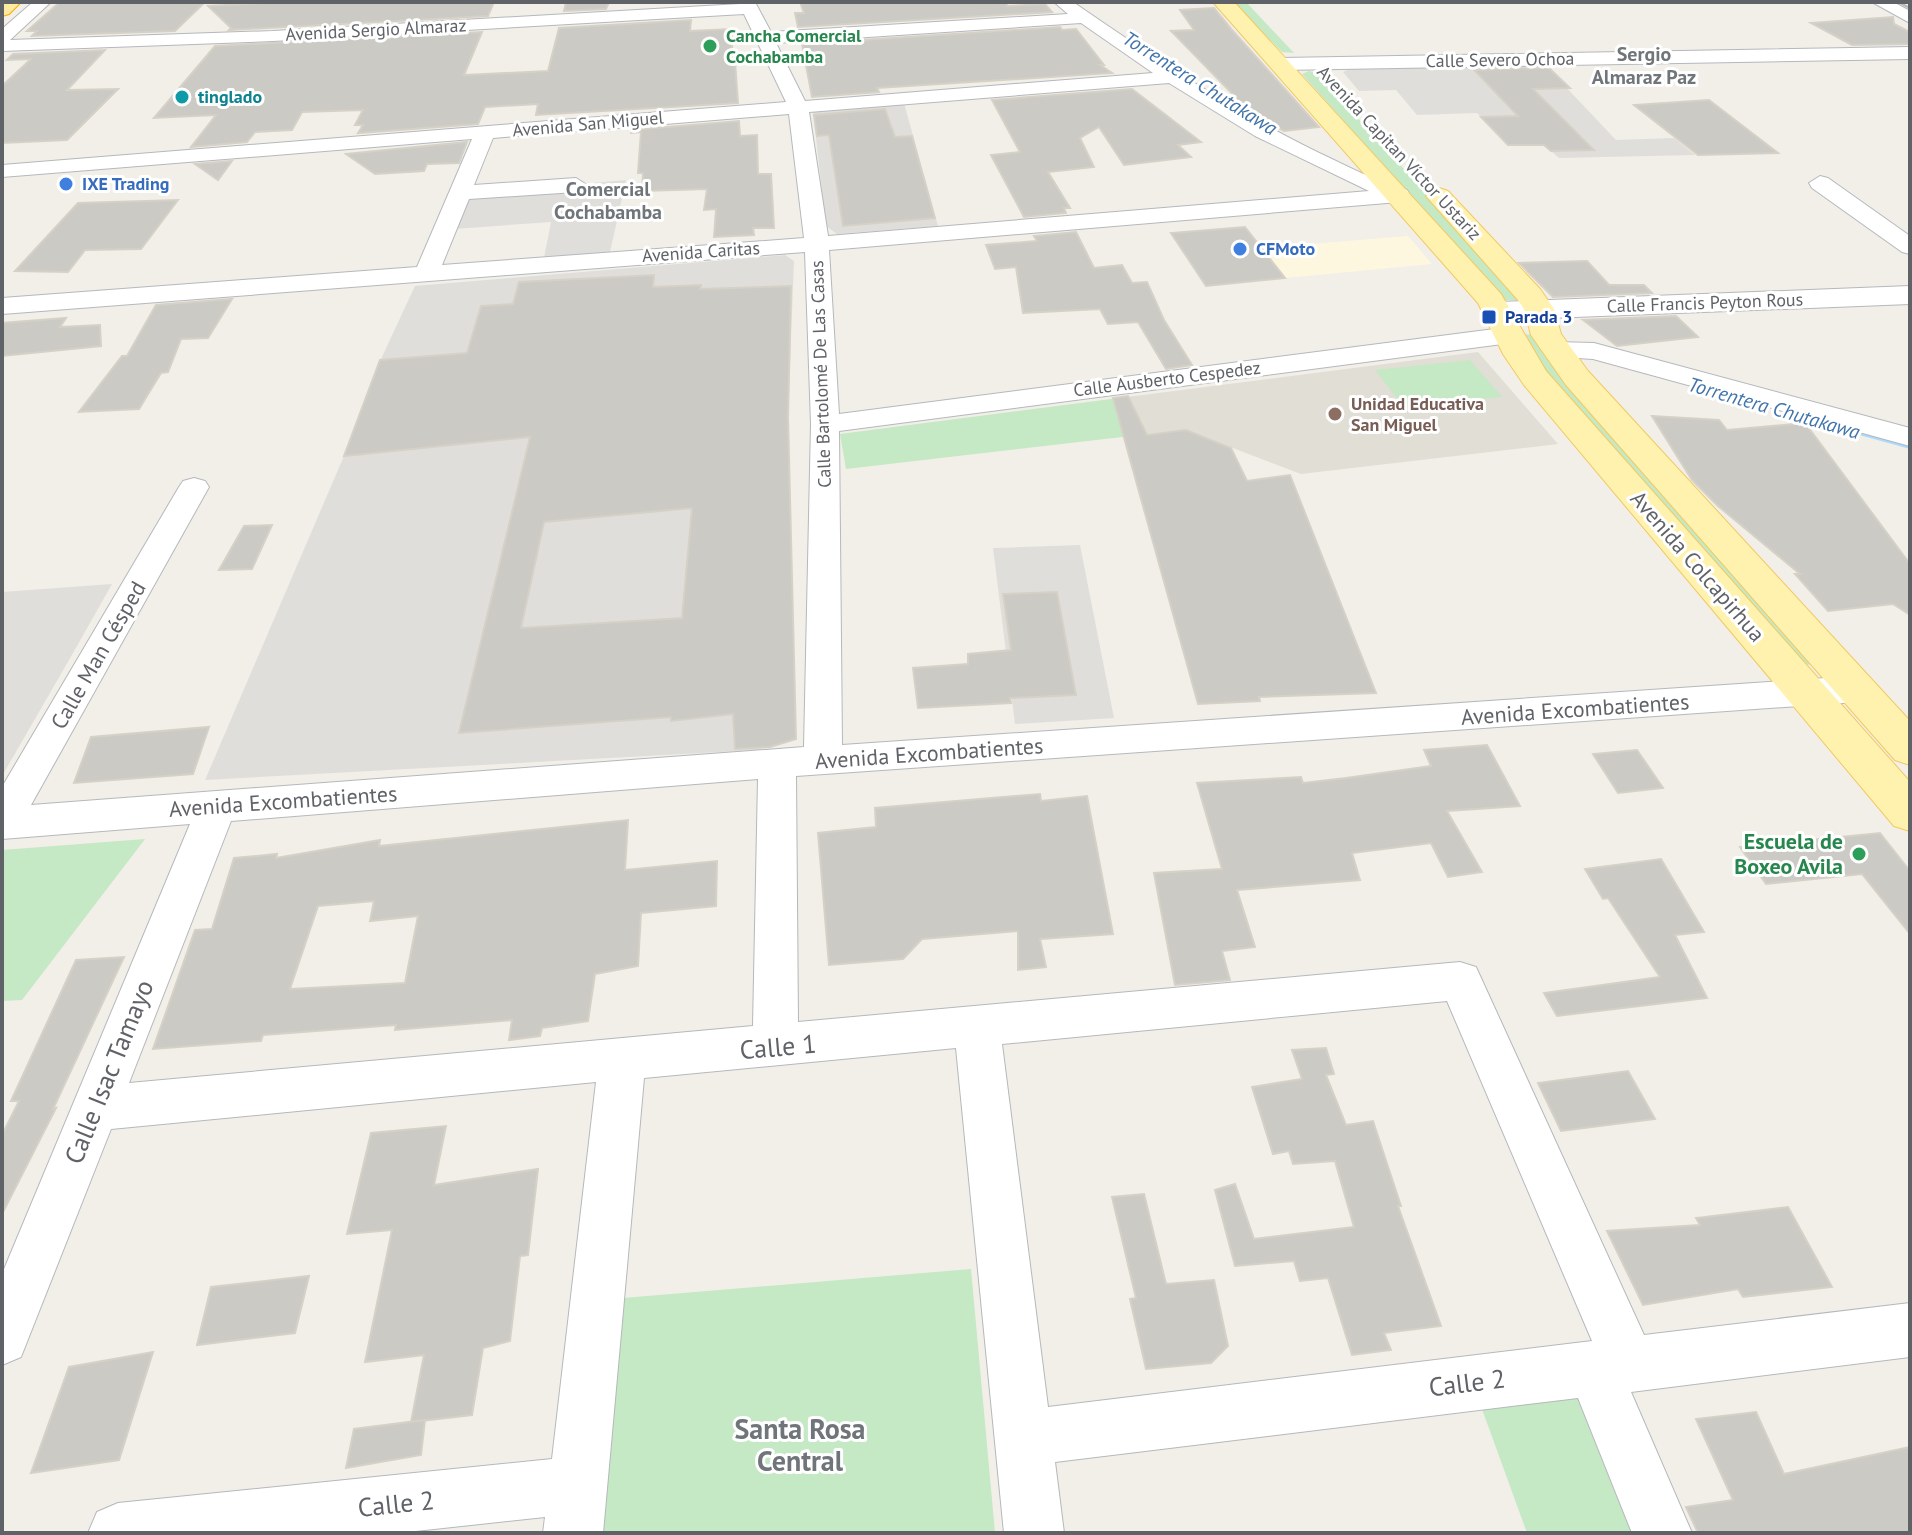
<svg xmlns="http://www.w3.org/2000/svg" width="1912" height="1535" font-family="'PT Sans',sans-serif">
<rect width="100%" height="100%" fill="#f1efe8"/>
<!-- commercial -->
<polygon fill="#fef7e0" points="1408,236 1432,264 1285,278 1262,248"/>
<!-- industrial -->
<g fill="#e0deda">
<polygon points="1544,64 1616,140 1674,138 1695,155 1559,158 1544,145 1508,145 1477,113 1417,115 1396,90 1359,91 1343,72 1351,68"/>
<polygon points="904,103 938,226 837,234 826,226 813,112"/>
<polygon points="626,180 610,252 544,258 551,222 454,229 466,197 592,190 593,183"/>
<polygon points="785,255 794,261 788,417 796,739 757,750 205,780 344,456 381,359 415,286"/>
<polygon points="1080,545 1114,718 1015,724 993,548"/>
<polygon points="112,584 73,653 2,776 2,592"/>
</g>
<!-- education -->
<polygon fill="#e1ded6" points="1478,352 1558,444 1301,474 1186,430 1148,434 1127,397"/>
<!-- green -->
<g fill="#c5e8c5">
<polygon points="1232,2 1246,2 1294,53 1282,52"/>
<polygon points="1309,71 1317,73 1517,294 1517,300 1505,300 1498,295 1302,74"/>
<polygon points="1521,334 1535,335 1813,664 1798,666 1552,384"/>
<polygon points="1470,360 1502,397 1404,407 1375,370"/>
<polygon points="1127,397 1148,434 846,469 840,434"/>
<polygon points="145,839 22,1000 2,1001 2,850"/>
<polygon points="971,1269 995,1533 587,1533 611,1299"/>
<polygon points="1565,1393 1583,1399 1635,1533 1527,1533 1482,1409"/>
</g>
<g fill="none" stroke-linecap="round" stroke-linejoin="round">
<!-- stream -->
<polygon fill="#aadaff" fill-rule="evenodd" points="1794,413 1800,413 1910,445 1910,449 1794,417"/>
</g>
<!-- building -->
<g fill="#cccac5" stroke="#d6d1c6" stroke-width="2" fill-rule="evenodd">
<polygon points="60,2 205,2 175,31 32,36 37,31 27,31"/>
<polygon points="285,2 494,2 488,16 229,30 231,28 208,6"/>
<polygon points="566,2 609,2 606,9 564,11"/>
<polygon points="800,2 1007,2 1007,6 1045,4 1052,12 798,27 795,13 804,13"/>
<polygon points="1214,8 1232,30 1319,127 1284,131 1251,113 1171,31 1194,30 1180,10"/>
<polygon points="1893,17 1894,24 1910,32 1910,44 1852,45 1811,23"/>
<polygon points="691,20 690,31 732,29 732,61 735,61 738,103 536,115 538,104 485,107 478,124 358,133 363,125 355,125 363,110 302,112 292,130 255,132 247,142 191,147 216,115 154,118 215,46 482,32 464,75 548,71 559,28"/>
<polygon points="1060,27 1062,30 1076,29 1104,65 1100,65 1112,73 877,88 879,92 812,97 802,44"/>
<polygon points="105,50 67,90 118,89 67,140 2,143 2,86 31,59 7,60 13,54"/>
<polygon points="1549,68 1570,88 1533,89 1594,150 1551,151 1544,145 1508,145 1481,117 1518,116 1474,70"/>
<polygon points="1132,89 1201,142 1178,145 1191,157 1124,165 1099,127 1080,138 1094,167 1048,172 1070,208 1064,208 1066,213 1024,217 991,155 1020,152 992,100"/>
<polygon points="1709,100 1778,153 1698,155 1634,105"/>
<polygon points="885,109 895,137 912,136 935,218 843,226 829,135 817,136 814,115"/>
<polygon points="739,121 740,136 757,135 758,174 771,174 774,228 753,228 754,235 714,237 716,209 704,210 707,189 642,191 643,173 638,173 641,132 631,133 631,130"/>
<polygon points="467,142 459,163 427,164 424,171 375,174 346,154"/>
<polygon points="232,161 218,180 195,164"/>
<polygon points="178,200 141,249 85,250 68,272 15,271 78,203"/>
<polygon points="1245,227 1285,278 1206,286 1171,233"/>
<polygon points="1076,232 1094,268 1122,265 1132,283 1147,282 1164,320 1192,365 1166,369 1138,322 1108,324 1100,309 1023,313 1016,267 995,269 986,245 1037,241 1034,236"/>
<polygon points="1587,261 1609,285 1644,285 1652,293 1553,297 1519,263"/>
<path d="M654 275 653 287 701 285 700 289 791 286 788 417 796 739 770 747 735 749 733 714 671 721V717L459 733 530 437 344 456 380 360 467 353 481 306 513 304 519 282ZM692 508 682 618 521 628 544 522Z"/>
<polygon points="232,299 208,338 181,339 168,372 161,373 139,409 79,412 122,356 127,356 156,305"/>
<polygon points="1676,316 1698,337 1617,346 1583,320"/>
<polygon points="66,318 60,327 100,325 101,346 2,356 2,323"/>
<polygon points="1128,396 1147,435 1186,430 1231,448 1247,481 1290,475 1376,693 1259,697 1260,701 1198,704 1113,398"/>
<polygon points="1652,416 1719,420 1727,430 1805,423 1910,564 1910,615 1893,604 1828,611 1795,574 1800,574 1718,506 1692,480"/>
<polygon points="272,525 252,569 219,570 244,526"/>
<polygon points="1057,592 1076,695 1010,698 1011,703 918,708 913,668 968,664 968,654 1011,650 1003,594"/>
<polygon points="209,727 193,774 74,783 91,737"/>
<polygon points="1487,745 1520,806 1447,811 1482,872 1448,877 1431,843 1352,853 1360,880 1237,890 1255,947 1222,951 1230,980 1175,985 1154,873 1222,869 1197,783 1301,777 1303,783 1346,778 1431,766 1424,750"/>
<polygon points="1637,750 1663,788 1618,793 1593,754"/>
<polygon points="1040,794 1041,801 1087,796 1113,934 1040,939 1046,967 1018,970 1018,931 922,939 903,959 829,965 818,833 876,827 875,808"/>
<path d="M628 820 625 870 717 861 716 906 641 913 638 966 595 974 588 1021 542 1028 540 1036 509 1040 512 1020 395 1030 396 1025 263 1035 261 1041 153 1049 195 930 212 929 234 858 277 854 276 858 380 840 379 846ZM374 901 370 921 418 916 405 983 290 989 318 906Z"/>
<polygon points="1880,833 1910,871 1910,934 1862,874 1766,884 1740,847"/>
<polygon points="1661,859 1704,932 1675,935 1707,998 1557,1016 1544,993 1660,977 1608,898 1603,899 1585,869"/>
<polygon points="124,957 53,1109 56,1108 2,1214 2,1135 19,1101 11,1101 76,960"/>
<polygon points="1326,1048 1334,1074 1326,1075 1346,1125 1373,1121 1401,1206 1398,1206 1441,1326 1384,1333 1391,1350 1352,1355 1328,1278 1300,1281 1294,1261 1235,1266 1215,1190 1235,1184 1254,1239 1354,1227 1335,1161 1293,1164 1289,1151 1273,1154 1252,1087 1302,1079 1292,1050"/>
<polygon points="1628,1071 1655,1119 1561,1131 1538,1083"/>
<polygon points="446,1126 434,1185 538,1169 528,1255 520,1256 510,1341 483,1348 472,1415 411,1422 424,1355 365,1362 392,1230 347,1234 371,1133"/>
<polygon points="1144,1194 1166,1284 1214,1280 1228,1346 1211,1363 1146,1369 1130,1299 1136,1298 1112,1197"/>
<polygon points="1788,1207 1832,1287 1743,1297 1738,1289 1643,1305 1607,1231 1700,1225 1696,1218"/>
<polygon points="309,1276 295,1333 197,1345 211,1287"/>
<polygon points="153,1352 119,1460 31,1473 69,1367"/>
<polygon points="1756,1412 1784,1474 1910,1447 1910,1533 1698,1533 1686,1507 1733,1500 1696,1419"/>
<polygon points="425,1420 421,1455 346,1468 354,1429"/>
</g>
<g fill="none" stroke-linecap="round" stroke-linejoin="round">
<defs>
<g id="minor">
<path d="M33 2H51L10 40 273 31 740 4 739 2H755L771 32 1068 14 1054 2H1073C1157 60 1242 117 1334 160 1357 171 1383 184 1407 190L1410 195 1399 202 829 250 839 414 1510 327 1519 329 1523 335 1519 341 1510 343 839 431 842 745 1856 676 1869 680 1874 689 1869 698 1856 702 796 776 798 1022 1460 962 1476 967 1644 1335 1910 1303V1357L1631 1392 1692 1533H1632L1578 1398 1055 1462 1064 1533H1004L956 1048 644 1078 603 1533H543L545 1517 397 1533H88L97 1512 118 1503 552 1459 596 1082 111 1129 21 1357 2 1365V1274L190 824 2 839V787L179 487 183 481 194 478 205 481 209 487 31 805 804 747 811 424 805 252 2 314V298L417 267 472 139 2 177V165L786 102 744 14 273 41 2 51V29ZM1081 23 1153 73 805 101 776 43ZM1169 83 1255 136 1369 191 828 236 809 112ZM789 114 804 238 442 265 469 199 576 192 587 185 576 178 474 185 493 138ZM758 779 753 1026 129 1083 231 821ZM1447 1001 1592 1341 1048 1407 1002 1044Z"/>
<polygon points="1872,2 1893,2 1910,11 1910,23"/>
<polygon points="1910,47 1910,59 1282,70 1273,64 1282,58"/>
<polygon points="1820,176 1828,178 1910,236 1910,254 1902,252 1812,188 1809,183"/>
<polygon points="1556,342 1594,343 1910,428 1910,446 1593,359 1547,356 1543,350 1547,344"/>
</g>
<polygon id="tertiary" points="1910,286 1910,304 1499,320 1489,317 1484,311 1489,305 1499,302"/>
<g id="primary">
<polygon points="1213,2 1234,2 1501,294 1546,371 1910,782 1910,831 1894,826 1524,385 1503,354 1478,303"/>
<polygon points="1439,188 1448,191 1540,289 1554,309 1561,334 1588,371 1910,721 1910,765 1895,760 1566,385 1531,335 1524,309 1518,300 1426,196 1430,191"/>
</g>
<polygon id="trunk" points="2,2 21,2 9,14 2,16"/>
</defs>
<!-- minor casing -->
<use href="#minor" stroke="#b5b8bc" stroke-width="2"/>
<!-- tertiary casing -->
<use href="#tertiary" stroke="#b5b8bc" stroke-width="2"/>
<!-- primary casing -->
<use href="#primary" stroke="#f2c960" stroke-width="2"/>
<!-- trunk casing -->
<use href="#trunk" stroke="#f9ab00" stroke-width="2"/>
<!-- minor -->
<use href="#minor" fill="#fff" fill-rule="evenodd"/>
<!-- tertiary -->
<use href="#tertiary" fill="#fff" fill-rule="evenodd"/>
<!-- primary -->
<use href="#primary" fill="#fff2af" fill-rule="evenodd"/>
<!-- trunk -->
<use href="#trunk" fill="#feeaa1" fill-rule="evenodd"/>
<!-- tram -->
<polyline stroke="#b6b7b8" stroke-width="2" points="1898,2 1910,8"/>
</g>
<!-- markers -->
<g fill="#2e9e5b" stroke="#fff" stroke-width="3">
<circle cx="710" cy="46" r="8"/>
<circle cx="1859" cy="854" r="8"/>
</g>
<circle fill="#0f9aa8" stroke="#fff" stroke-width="3" cx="182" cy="97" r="8"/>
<g fill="#3f7fe0" stroke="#fff" stroke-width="3">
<circle cx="66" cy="184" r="8"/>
<circle cx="1240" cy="249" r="8"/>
</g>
<rect fill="#1a4fb4" stroke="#fff" stroke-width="3" x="1481" y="309" width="16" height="16" rx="4"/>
<circle fill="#8d6e63" stroke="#fff" stroke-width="3" cx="1335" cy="414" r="8"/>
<g text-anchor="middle" stroke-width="6" stroke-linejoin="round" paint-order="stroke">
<!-- far-street labels -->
<g font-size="18" fill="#5f6368" stroke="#fff">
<text transform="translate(376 30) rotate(-3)" y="6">Avenida Sergio Almaraz</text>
<text transform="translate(1500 60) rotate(-1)" y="6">Calle Severo Ochoa</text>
<text transform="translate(588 124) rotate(-5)" y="6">Avenida San Miguel</text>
<text transform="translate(1399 153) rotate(47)" y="6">Avenida Capitan Víctor Ustariz</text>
<text transform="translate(701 252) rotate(-4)" y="6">Avenida Caritas</text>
<text transform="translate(1705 303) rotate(-2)" y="6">Calle Francis Peyton Rous</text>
<text transform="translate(821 374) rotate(-92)" y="6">Calle Bartolomé De Las Casas</text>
<text transform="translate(1167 379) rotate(-7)" y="6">Calle Ausberto Cespedez</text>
</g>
<!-- far-leisure labels -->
<g font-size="18" font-weight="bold" fill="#27864d" stroke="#fff" text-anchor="start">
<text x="726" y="42">Cancha Comercial<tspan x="726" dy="21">Cochabamba</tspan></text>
</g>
<!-- far-culture labels -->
<g font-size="18" font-weight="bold" fill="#0d838f" stroke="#fff" text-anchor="start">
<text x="198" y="103">tinglado</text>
</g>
<!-- far-shop labels -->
<g font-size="18" font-weight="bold" fill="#366cbe" stroke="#fff" text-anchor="start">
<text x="82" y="190">IXE Trading</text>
<text x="1256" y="255">CFMoto</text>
</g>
<!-- far-transit labels -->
<g font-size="18" font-weight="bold" fill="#164399" stroke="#fff" text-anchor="start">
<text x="1505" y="323">Parada 3</text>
</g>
<!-- far-education labels -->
<g font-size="18" font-weight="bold" fill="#785e54" stroke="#fff" text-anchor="start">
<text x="1351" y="410">Unidad Educativa<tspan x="1351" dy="21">San Miguel</tspan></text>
</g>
<!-- far-neighbourhood labels -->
<g font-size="20" font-weight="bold" fill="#70757a" stroke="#fff">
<text x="1644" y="61">Sergio<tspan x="1644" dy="23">Almaraz Paz</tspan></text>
<text x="608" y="196">Comercial<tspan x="608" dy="23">Cochabamba</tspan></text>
</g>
<!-- far-water labels -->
<g font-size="20" font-style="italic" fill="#4174aa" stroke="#fff">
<text transform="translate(1200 83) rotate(32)" y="7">Torrentera Chutakawa</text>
<text transform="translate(1774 408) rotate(16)" y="7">Torrentera Chutakawa</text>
</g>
<!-- street labels -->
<g font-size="22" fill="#5f6368" stroke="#fff">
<text transform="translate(1698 566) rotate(49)" y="8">Avenida Colcapirhua</text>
<text transform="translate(98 655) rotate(-60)" y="8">Calle Man Césped</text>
<text transform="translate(1575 709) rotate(-4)" y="8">Avenida Excombatientes</text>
<text transform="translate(929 753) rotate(-4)" y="8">Avenida Excombatientes</text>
<text transform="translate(283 801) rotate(-4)" y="8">Avenida Excombatientes</text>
</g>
<!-- leisure labels -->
<g font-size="22" font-weight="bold" fill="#27864d" stroke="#fff" text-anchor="end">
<text x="1843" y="849">Escuela de<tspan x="1843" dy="25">Boxeo Avila</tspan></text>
</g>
<!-- near-street labels -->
<g font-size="26" fill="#5f6368" stroke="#fff">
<text transform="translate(778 1047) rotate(-5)" y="9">Calle 1</text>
<text transform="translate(109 1072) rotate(-68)" y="9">Calle Isac Tamayo</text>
<text transform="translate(1467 1383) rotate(-7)" y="9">Calle 2</text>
<text transform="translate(396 1504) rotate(-6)" y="9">Calle 2</text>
</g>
<!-- near-neighbourhood labels -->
<g font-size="28" font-weight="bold" fill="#70757a" stroke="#fff">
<text x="800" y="1439">Santa Rosa<tspan x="800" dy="32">Central</tspan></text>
</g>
</g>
<!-- border -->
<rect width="1912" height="1535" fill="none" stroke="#5f6368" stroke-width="8"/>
</svg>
